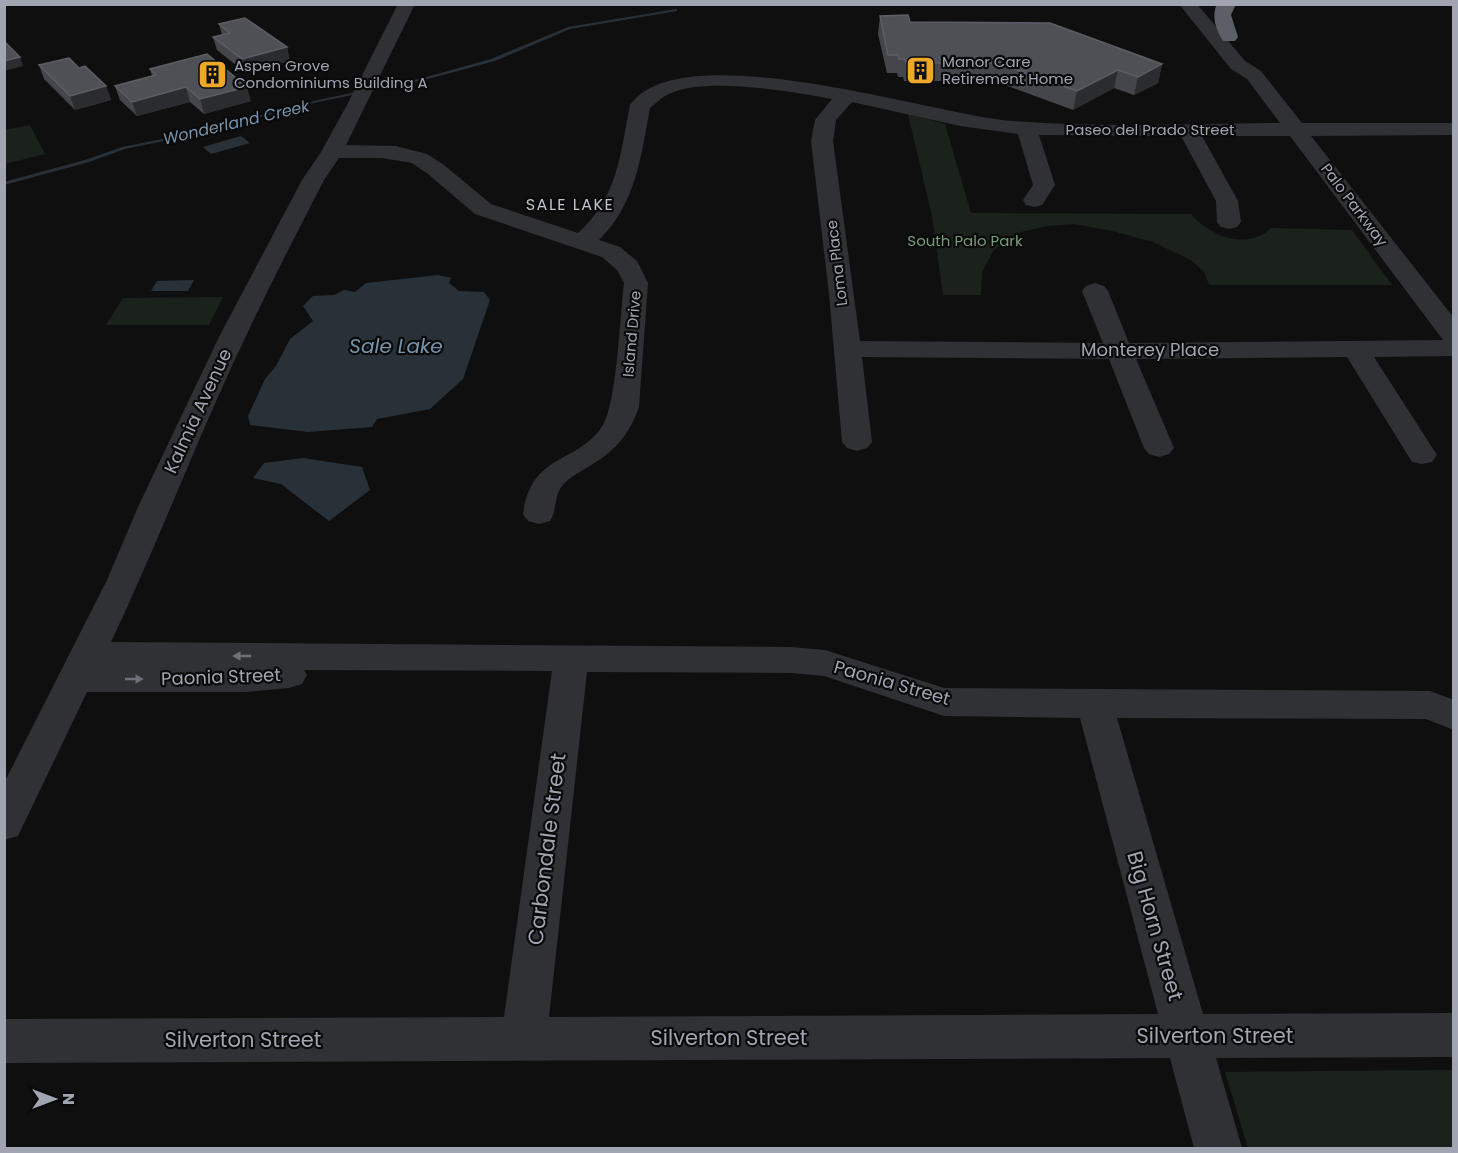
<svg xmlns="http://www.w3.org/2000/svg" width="1458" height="1153" font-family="Poppins,sans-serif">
<rect width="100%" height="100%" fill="#0f0f10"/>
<!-- green -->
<g fill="#1b221c">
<path d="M908 114 945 124 971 213 1191 214C1209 236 1248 251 1271 228L1352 230 1392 285H1209L1204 272 1191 260 1153 242 1112 231 1075 224 1047 226 1021 232 994 250 982 272 981 295H943L932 216Z"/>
<polygon points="30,125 45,154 5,164 5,130"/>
<polygon points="223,297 209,325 106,325 123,298"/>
<polygon points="1453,1070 1453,1148 1248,1148 1225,1072"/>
</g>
<!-- water -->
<g fill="#293138">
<polygon points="241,136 250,143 211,154 203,147"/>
<polygon points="438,275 451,278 449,283 459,291 484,292 490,300 463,379 430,409 377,419 372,427 308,432 250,425 248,416 265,379 276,366 290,339 313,321 303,306 313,296 334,295 344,290 355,292 366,283"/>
<polygon points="194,280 188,291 151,291 157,281"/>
<polygon points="303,458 362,467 370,490 329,521 281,484 253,478 264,463"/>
</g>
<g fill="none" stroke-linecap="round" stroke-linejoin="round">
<!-- stream -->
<polygon fill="#293138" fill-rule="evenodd" points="676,9 677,9 677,11 570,29 495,61 424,80 318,102 188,136 125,149 89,162 4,185 4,182 85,160 122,147 188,134 318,100 423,78 491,59 568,27"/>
<!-- minor -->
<path fill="#303135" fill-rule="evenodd" d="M398 4H415L346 145 396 146 427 154 444 165 491 204 578 233C618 197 620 155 630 105 680 32 935 115 1012 121 1101 128 1191 124 1280 123L1247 79 1231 69 1179 4H1197L1245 61 1261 71 1302 123H1454V135L1311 136 1454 318V356L1374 357 1437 455 1432 462 1422 464 1412 462 1347 357 1136 359 1174 448 1169 454 1159 457 1149 454 1144 448 1109 359 862 357 872 442 867 448 857 451 847 448 842 442 829 294 811 141 815 120 832 99C792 92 706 76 669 94 662 97 656 103 650 108 641 156 636 204 599 240L620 247 637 261 648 283 639 407C630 433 616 450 593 464 582 471 570 476 562 486 554 497 557 510 550 521L539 524 528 521 523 514C532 451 578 465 603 425 617 402 620 314 624 283L617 270 602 257 475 214 428 174 412 163 382 158H339L324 180C298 231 271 282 247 334 198 436 159 541 111 642L792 647 825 650 944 688 1430 691 1454 700V730L1426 719 1117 718 1203 1014 1454 1013V1057L1216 1058 1242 1148H1194L1170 1058 4 1063V1019L504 1017 552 671 304 670 307 675 302 684 289 688 246 692H87L18 836 4 840V783L107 580 138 507 220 335 302 180 321 152 347 105ZM852 102 960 126 1018 134 1033 185 1023 200 1026 205 1034 207 1042 205 1055 185 1039 135 1181 136 1216 201 1217 222 1221 227 1229 229 1237 227 1241 222 1238 201 1202 136H1290L1443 340 1129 343 1108 291 1104 286 1095 283 1086 286 1082 291 1103 343 860 341 833 141 836 120ZM587 672 792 673 824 676 944 716 1080 718 1158 1014 549 1017Z"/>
<!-- highway -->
<path fill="#5c5f66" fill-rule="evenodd" d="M1217 4H1236L1231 15 1238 37 1235 41H1223C1216 30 1211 16 1217 4Z"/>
</g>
<!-- wall -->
<g fill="#45464b">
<polygon points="880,16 910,22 1162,64 1158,83 1134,95 1114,88 1073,110 994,81 904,81 903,77 898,77 897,73 887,73 878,34"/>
<polygon points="219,24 287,47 290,61 246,73 217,50 213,37 222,35"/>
<polygon points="39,65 106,86 111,100 75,110 44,79"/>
<polygon points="150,69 251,101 204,114 190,102 137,116 120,100 115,86 152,76"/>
</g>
<!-- shaded-wall -->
<g fill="#2b2c2f">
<polygon points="287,47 290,61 246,73 242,59"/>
<polygon points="20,57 23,66 4,71 4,61"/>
<polygon points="1162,64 1158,83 1134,95 1138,77"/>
<polygon points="1118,70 1114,88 1073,110 1077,91"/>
<polygon points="106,86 111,100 75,110 70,96"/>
<polygon points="186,87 190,102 137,116 132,102"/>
<polygon points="247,87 251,101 204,114 200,99"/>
</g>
<!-- building -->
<g fill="#4f5056" stroke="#5b5e64" stroke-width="1.5">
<polygon points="908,15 910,22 1050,23 1162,64 1138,77 1118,70 1077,91 997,63 906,63 905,59 899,59 898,55 888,55 880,16"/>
<polygon points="245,18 287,47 242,59 213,37 230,33 219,24"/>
<polygon points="4,41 20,57 4,61"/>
<polygon points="207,54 247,87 200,99 186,87 132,102 115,86 156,75 150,69"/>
<polygon points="69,58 79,68 85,66 106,86 70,96 39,65"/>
</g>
<!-- one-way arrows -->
<defs><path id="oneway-solid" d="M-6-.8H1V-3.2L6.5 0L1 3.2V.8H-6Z" transform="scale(1.5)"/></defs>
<g fill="#6e7179">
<use href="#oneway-solid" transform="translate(242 656) rotate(-180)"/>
<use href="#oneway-solid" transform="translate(134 679)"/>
</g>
<!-- icons -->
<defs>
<symbol id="building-square" viewBox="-11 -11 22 22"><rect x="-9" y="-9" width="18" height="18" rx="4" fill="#eda82a" stroke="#0a0a0b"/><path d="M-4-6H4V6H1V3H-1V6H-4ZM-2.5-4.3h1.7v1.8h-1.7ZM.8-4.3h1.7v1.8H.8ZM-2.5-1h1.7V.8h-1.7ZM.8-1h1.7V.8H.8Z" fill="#111"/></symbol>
</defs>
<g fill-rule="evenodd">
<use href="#building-square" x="904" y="54" width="33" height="33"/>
<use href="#building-square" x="196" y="58" width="33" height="33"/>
</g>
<g text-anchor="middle" stroke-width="4.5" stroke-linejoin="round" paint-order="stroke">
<!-- far-poi labels -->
<g font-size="15" fill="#a0a5b1" stroke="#0a0a0b" text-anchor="start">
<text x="942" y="67">Manor Care<tspan x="942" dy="17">Retirement Home</tspan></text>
<text x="234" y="71">Aspen Grove<tspan x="234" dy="17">Condominiums Building A</tspan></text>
</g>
<!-- far-street labels -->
<g font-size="15" fill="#a0a5b1" stroke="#0a0a0b">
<text x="1150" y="135">Paseo del Prado Street</text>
<text transform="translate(1354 205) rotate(53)" y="5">Palo Parkway</text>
<text transform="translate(837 263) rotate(-97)" y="5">Loma Place</text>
<text transform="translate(632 334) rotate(-85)" y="5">Island Drive</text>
</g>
<!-- far-park labels -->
<g font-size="15" fill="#779c78" stroke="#0a0a0b">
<text x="965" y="246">South Palo Park</text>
</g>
<!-- far-water labels -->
<g font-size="16" font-style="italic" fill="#7794ac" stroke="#0a0a0b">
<text transform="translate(236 122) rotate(-13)" y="6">Wonderland Creek</text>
</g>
<!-- far-neighbourhood labels -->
<g font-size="16" letter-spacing="1.5" fill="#c1c4cd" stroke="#0a0a0b">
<text x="570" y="210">SALE LAKE</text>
</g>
<!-- street labels -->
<g font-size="18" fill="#a0a5b1" stroke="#0a0a0b">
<text x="1150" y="356">Monterey Place</text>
<text transform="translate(198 411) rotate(-65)" y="6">Kalmia Avenue</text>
<text transform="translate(221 677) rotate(-2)" y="6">Paonia Street</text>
<text transform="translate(892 683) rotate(16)" y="6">Paonia Street</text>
</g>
<!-- water labels -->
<g font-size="20" font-style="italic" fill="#7794ac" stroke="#0a0a0b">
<text x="396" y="353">Sale Lake</text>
</g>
<!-- near-street labels -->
<g font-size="21" fill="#a0a5b1" stroke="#0a0a0b">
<text transform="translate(547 849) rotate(-83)" y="7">Carbondale Street</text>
<text transform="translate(1155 926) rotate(74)" y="7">Big Horn Street</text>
<text x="1215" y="1043">Silverton Street</text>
<text x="729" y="1045">Silverton Street</text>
<text x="243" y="1047">Silverton Street</text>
</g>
</g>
<!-- border -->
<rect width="1458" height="1153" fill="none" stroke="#a0a5b1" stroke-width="12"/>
<!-- north arrow -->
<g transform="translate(54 1099) rotate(90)" stroke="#0a0a0b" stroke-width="4.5" paint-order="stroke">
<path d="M0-4.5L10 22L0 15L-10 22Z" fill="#a0a5b1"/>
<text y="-9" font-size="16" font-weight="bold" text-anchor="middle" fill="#a0a5b1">N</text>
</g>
</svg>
